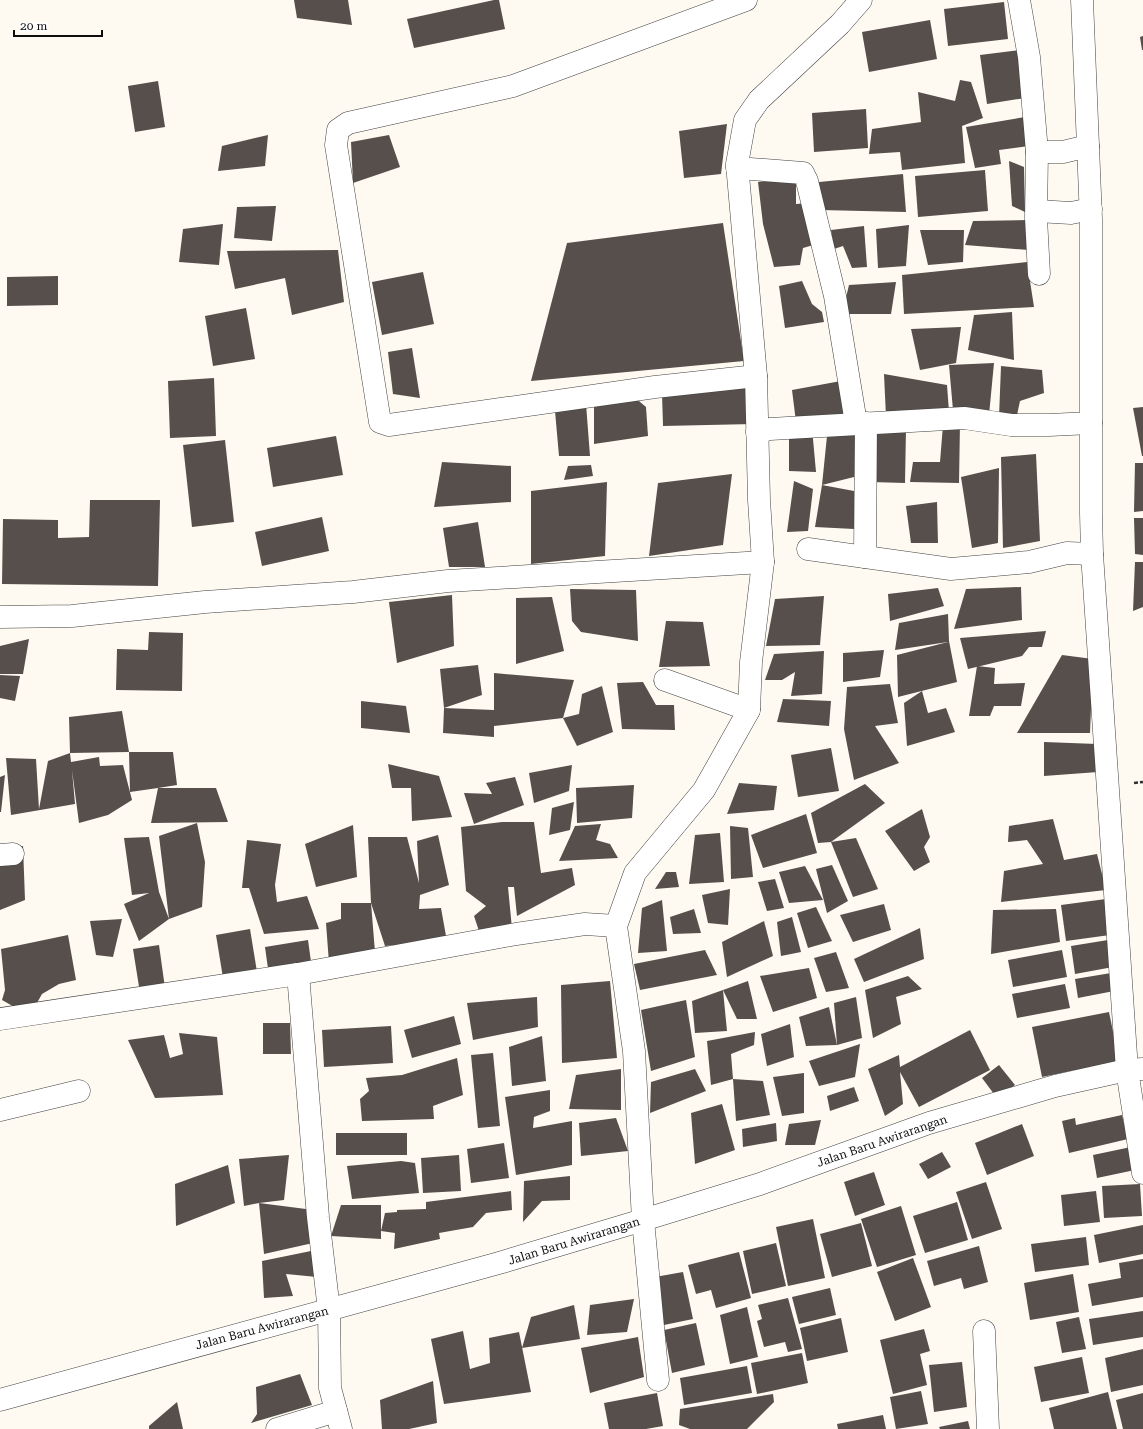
<svg xmlns="http://www.w3.org/2000/svg" width="1143" height="1429" font-family="'Roboto Serif',serif">
<rect width="100%" height="100%" fill="#fefaf1"/>
<!-- building -->
<g fill="#564f4c">
<polygon points="294,0 348,0 352,25 297,18"/>
<polygon points="494,0 499,0 505,29 414,48 407,19"/>
<polygon points="1004,2 1008,39 948,46 944,9"/>
<polygon points="930,20 937,59 869,72 862,32"/>
<polygon points="1143,36 1143,50 1142,50 1140,37"/>
<polygon points="1019,50 1025,98 987,104 980,55"/>
<polygon points="960,80 971,82 983,118 962,126 965,163 902,170 900,152 869,154 872,129 921,122 918,92 955,101"/>
<polygon points="158,81 165,127 135,132 128,86"/>
<polygon points="866,109 868,148 814,152 812,113"/>
<polygon points="1025,117 1029,146 999,150 1001,164 975,168 966,127"/>
<polygon points="727,124 721,174 684,178 679,131"/>
<polygon points="268,135 265,166 218,171 222,146"/>
<polygon points="389,135 400,167 353,183 351,142"/>
<polygon points="1009,161 1024,167 1025,212 1012,206"/>
<polygon points="985,170 988,211 918,217 915,176"/>
<polygon points="903,174 906,212 820,210 819,182"/>
<polygon points="796,178 796,204 809,203 817,244 803,248 800,265 774,267 763,224 758,182"/>
<polygon points="276,206 272,241 234,238 237,207"/>
<polygon points="1030,220 1029,250 965,245 973,221"/>
<polygon points="723,223 744,361 531,381 567,243"/>
<polygon points="223,224 219,265 179,262 183,229"/>
<polygon points="909,225 906,266 878,268 876,229"/>
<polygon points="864,226 867,267 852,268 843,246 834,249 831,230"/>
<polygon points="920,230 964,230 963,262 928,265"/>
<polygon points="338,250 344,302 292,315 285,278 235,289 227,251"/>
<polygon points="1027,262 1034,307 904,314 902,275"/>
<polygon points="423,272 434,324 382,335 372,282"/>
<polygon points="58,276 58,305 7,306 7,277"/>
<polygon points="802,281 812,304 822,312 824,322 785,328 779,286"/>
<polygon points="896,282 891,314 842,314 849,285"/>
<polygon points="246,308 255,359 213,366 205,316"/>
<polygon points="1012,312 1014,360 968,350 974,315"/>
<polygon points="961,327 956,363 920,370 911,329"/>
<polygon points="412,348 420,398 393,394 388,352"/>
<polygon points="994,363 989,415 953,410 949,365"/>
<polygon points="1001,366 1042,370 1044,393 1020,401 1017,415 999,417"/>
<polygon points="884,374 947,385 949,412 886,417"/>
<polygon points="214,378 216,436 170,438 168,381"/>
<polygon points="841,381 844,418 796,422 792,390"/>
<polygon points="752,386 753,424 663,426 662,393"/>
<polygon points="633,396 646,407 648,436 594,444 594,401"/>
<polygon points="586,404 590,456 559,456 555,411"/>
<polygon points="1143,407 1143,456 1142,456 1133,408"/>
<polygon points="873,423 906,429 905,483 871,482"/>
<polygon points="960,423 959,483 910,482 913,462 940,462 943,425"/>
<polygon points="812,428 816,472 789,471 789,429"/>
<polygon points="862,434 858,476 822,485 854,491 854,529 815,527 822,485 827,436"/>
<polygon points="336,436 343,475 273,487 267,448"/>
<polygon points="225,440 234,522 192,527 183,445"/>
<polygon points="1036,454 1040,541 1003,548 1001,457"/>
<polygon points="442,462 511,466 511,502 434,507"/>
<polygon points="1135,463 1143,463 1143,511 1134,512"/>
<polygon points="591,465 593,476 564,480 568,466"/>
<polygon points="999,468 998,543 972,548 961,477"/>
<polygon points="732,474 723,545 649,556 658,483"/>
<polygon points="794,481 813,489 808,531 787,532"/>
<polygon points="607,482 605,556 531,564 531,491"/>
<polygon points="90,500 160,500 158,586 2,584 3,519 58,520 58,538 89,537"/>
<polygon points="937,502 938,543 911,543 906,506"/>
<polygon points="322,517 329,551 262,566 255,532"/>
<polygon points="1134,518 1143,518 1143,555 1135,554"/>
<polygon points="478,522 485,567 449,567 443,528"/>
<polygon points="1135,562 1143,562 1143,607 1133,611"/>
<polygon points="1021,587 1022,620 954,629 966,589"/>
<polygon points="938,588 944,606 890,621 888,594"/>
<polygon points="570,589 636,590 638,641 581,632 572,621"/>
<polygon points="452,595 454,646 397,663 389,602"/>
<polygon points="824,596 820,645 766,646 775,599"/>
<polygon points="552,597 564,651 516,664 516,598"/>
<polygon points="948,614 949,641 957,682 898,697 897,655 948,642 895,650 899,623"/>
<polygon points="666,621 703,622 710,666 659,667"/>
<polygon points="1046,631 1042,647 1029,647 1022,656 968,669 960,638"/>
<polygon points="149,632 183,633 182,691 116,690 117,649 148,650"/>
<polygon points="29,639 23,674 0,674 0,646"/>
<polygon points="884,650 880,677 843,682 843,653"/>
<polygon points="824,651 822,694 791,696 795,672 782,680 765,680 774,654"/>
<polygon points="1062,655 1093,659 1090,733 1017,733"/>
<polygon points="478,665 482,695 444,708 494,710 494,673 574,680 563,718 579,714 582,694 602,686 613,732 577,746 563,718 494,726 494,737 443,733 444,708 440,669"/>
<polygon points="977,666 995,668 994,684 1025,683 1021,706 994,706 990,716 969,716"/>
<polygon points="0,675 20,676 15,701 0,698"/>
<polygon points="643,682 656,705 674,705 675,730 622,729 617,683"/>
<polygon points="890,684 898,723 875,726 899,763 854,780 844,729 847,687"/>
<polygon points="922,691 928,713 946,708 955,732 907,746 904,703"/>
<polygon points="783,699 831,701 829,726 777,722"/>
<polygon points="361,701 406,706 410,733 361,728"/>
<polygon points="122,711 129,752 70,753 71,762 99,757 100,766 123,765 132,800 108,815 79,823 72,770 75,804 11,815 6,758 36,759 39,809 48,761 70,753 69,717"/>
<polygon points="1044,742 1097,744 1098,772 1044,776"/>
<polygon points="831,748 839,791 798,797 791,755"/>
<polygon points="129,752 173,752 177,785 158,788 216,788 228,822 151,823 158,788 130,792"/>
<polygon points="388,764 439,776 452,817 412,821 411,788 392,788"/>
<polygon points="572,765 569,791 534,803 529,773"/>
<polygon points="5,775 1,812 0,812 0,777"/>
<polygon points="515,777 524,805 474,824 464,793 492,794 486,783"/>
<polygon points="739,783 777,786 774,810 727,814"/>
<polygon points="865,784 885,803 831,842 818,843 811,813"/>
<polygon points="634,785 632,818 577,823 576,788"/>
<polygon points="574,802 570,830 549,835 552,808"/>
<polygon points="922,809 930,837 924,847 930,862 914,871 885,831"/>
<polygon points="806,814 817,853 763,868 751,835"/>
<polygon points="1053,819 1064,860 1097,854 1106,890 1001,902 1004,871 1043,864 1027,840 1008,842 1009,826"/>
<polygon points="502,822 534,822 541,873 572,868 575,885 517,916 514,887 508,887 513,939 484,946 474,916 486,906 466,891 461,827"/>
<polygon points="197,823 205,862 202,907 169,919 139,941 124,904 149,893 132,895 124,838 149,837 159,892 169,919 159,836"/>
<polygon points="601,824 596,840 610,844 618,858 559,861 575,826"/>
<polygon points="353,825 357,877 316,887 305,844"/>
<polygon points="730,826 748,828 753,877 731,879"/>
<polygon points="720,833 724,882 689,884 695,835"/>
<polygon points="438,835 449,885 420,895 419,909 441,908 446,936 419,943 385,946 371,903 368,837 407,837 419,883 417,841"/>
<polygon points="856,838 878,889 853,897 831,842"/>
<polygon points="247,840 281,844 275,885 277,902 307,896 319,929 264,934 249,888 242,888"/>
<polygon points="23,846 25,900 0,910 0,852"/>
<polygon points="832,865 848,901 827,913 816,869"/>
<polygon points="805,866 823,900 789,903 779,872"/>
<polygon points="666,872 676,872 679,887 655,889"/>
<polygon points="775,879 784,908 767,911 758,882"/>
<polygon points="730,889 728,925 708,923 702,895"/>
<polygon points="1106,899 1110,935 1066,941 1061,905"/>
<polygon points="662,900 667,951 638,953 642,908"/>
<polygon points="341,903 371,903 375,952 329,963 326,923 341,919"/>
<polygon points="884,904 891,930 853,942 840,915"/>
<polygon points="816,907 832,941 808,948 797,913"/>
<polygon points="694,909 701,933 673,934 670,917"/>
<polygon points="1056,909 1060,942 991,954 993,910"/>
<polygon points="792,917 801,952 781,956 777,922"/>
<polygon points="122,919 113,957 96,955 90,921"/>
<polygon points="764,921 773,956 727,977 722,942"/>
<polygon points="920,928 924,959 864,982 854,959"/>
<polygon points="250,929 258,978 224,984 216,935"/>
<polygon points="68,935 76,980 59,984 42,994 33,1010 18,1009 2,1000 5,990 1,949"/>
<polygon points="308,940 312,969 269,976 265,947"/>
<polygon points="1108,940 1113,967 1075,974 1071,946"/>
<polygon points="159,945 165,988 140,993 133,949"/>
<polygon points="705,950 717,975 640,990 634,964"/>
<polygon points="1062,950 1067,977 1013,987 1008,960"/>
<polygon points="836,952 849,988 826,992 814,958"/>
<polygon points="809,968 817,998 773,1012 760,976"/>
<polygon points="1111,973 1114,991 1078,998 1075,979"/>
<polygon points="908,976 922,989 896,997 901,1024 873,1038 865,990"/>
<polygon points="610,981 617,1058 562,1063 561,985"/>
<polygon points="748,981 757,1019 737,1019 723,990 727,1031 695,1033 692,1001 723,990"/>
<polygon points="1065,984 1070,1008 1017,1018 1012,994"/>
<polygon points="537,997 538,1027 473,1040 467,1003"/>
<polygon points="856,997 862,1038 837,1045 834,1003"/>
<polygon points="686,1000 695,1057 651,1071 641,1010"/>
<polygon points="829,1007 837,1045 806,1046 799,1017"/>
<polygon points="1109,1012 1119,1061 1042,1077 1032,1027"/>
<polygon points="454,1016 461,1044 412,1058 404,1030"/>
<polygon points="263,1023 290,1023 291,1054 263,1054"/>
<polygon points="790,1024 794,1057 767,1066 761,1034"/>
<polygon points="391,1026 393,1063 324,1067 322,1030"/>
<polygon points="970,1030 990,1070 919,1107 900,1072 903,1104 885,1116 868,1069 899,1055 900,1067"/>
<polygon points="755,1032 754,1045 731,1054 733,1079 711,1085 707,1041"/>
<polygon points="179,1033 217,1037 223,1095 155,1098 128,1040 164,1035 170,1058 183,1054"/>
<polygon points="542,1036 546,1081 512,1086 509,1047"/>
<polygon points="860,1044 855,1077 819,1086 809,1061"/>
<polygon points="493,1053 500,1126 478,1128 471,1055"/>
<polygon points="457,1058 463,1095 433,1106 434,1119 362,1121 360,1099 369,1091 366,1078 402,1075"/>
<polygon points="999,1065 1015,1085 997,1098 982,1078"/>
<polygon points="621,1069 621,1110 569,1109 576,1075"/>
<polygon points="695,1069 706,1091 650,1113 651,1082"/>
<polygon points="804,1073 804,1113 782,1116 773,1077"/>
<polygon points="733,1079 763,1081 770,1115 736,1121"/>
<polygon points="854,1087 859,1101 830,1111 827,1096"/>
<polygon points="550,1090 550,1111 534,1117 533,1128 572,1121 572,1165 516,1175 505,1097"/>
<polygon points="722,1104 735,1150 695,1164 691,1113"/>
<polygon points="1122,1115 1128,1139 1069,1153 1062,1121 1075,1118 1076,1125"/>
<polygon points="616,1118 628,1151 581,1156 579,1123"/>
<polygon points="821,1120 815,1145 785,1145 789,1124"/>
<polygon points="776,1123 777,1141 743,1147 742,1129"/>
<polygon points="1022,1124 1034,1156 987,1175 975,1143"/>
<rect x="336" y="1133" width="71" height="22"/>
<polygon points="504,1143 509,1178 471,1183 467,1149"/>
<polygon points="1131,1147 1135,1170 1097,1178 1093,1155"/>
<polygon points="942,1152 951,1167 928,1179 919,1164"/>
<polygon points="289,1155 284,1200 259,1203 306,1209 313,1243 264,1254 259,1203 244,1206 239,1159"/>
<polygon points="459,1155 461,1191 423,1193 421,1158"/>
<polygon points="401,1161 415,1163 419,1193 352,1199 347,1166"/>
<polygon points="228,1165 235,1203 176,1226 175,1184"/>
<polygon points="874,1172 885,1205 855,1216 844,1182"/>
<polygon points="570,1176 570,1200 542,1201 523,1222 524,1181"/>
<polygon points="986,1182 1002,1229 972,1239 956,1192"/>
<polygon points="1140,1184 1142,1216 1104,1218 1102,1186"/>
<polygon points="511,1191 512,1210 486,1213 473,1227 439,1233 440,1239 394,1249 395,1233 381,1231 385,1213 397,1212 397,1210 426,1209 426,1202"/>
<polygon points="1096,1191 1100,1222 1064,1226 1061,1195"/>
<polygon points="957,1202 968,1240 925,1253 913,1216"/>
<polygon points="341,1205 381,1205 381,1239 331,1236"/>
<polygon points="901,1206 916,1255 877,1267 861,1219"/>
<polygon points="813,1219 825,1278 788,1286 776,1227"/>
<polygon points="861,1223 872,1266 832,1277 820,1234"/>
<polygon points="1143,1225 1143,1254 1099,1263 1094,1235"/>
<polygon points="1086,1237 1089,1265 1035,1272 1031,1244"/>
<polygon points="776,1243 786,1286 752,1294 743,1251"/>
<polygon points="979,1246 988,1282 964,1289 961,1278 934,1286 927,1261"/>
<polygon points="311,1251 317,1277 286,1274 293,1296 264,1298 262,1261"/>
<polygon points="739,1252 751,1298 716,1308 711,1290 696,1294 688,1265"/>
<polygon points="913,1258 931,1307 895,1321 877,1272"/>
<polygon points="1143,1259 1143,1297 1092,1306 1088,1284 1121,1278 1119,1263"/>
<polygon points="683,1272 693,1319 664,1325 655,1277"/>
<polygon points="1073,1274 1079,1312 1030,1320 1024,1283"/>
<polygon points="830,1288 836,1315 799,1324 792,1297"/>
<polygon points="788,1298 802,1349 788,1352 785,1342 764,1347 757,1321 762,1319 758,1305"/>
<polygon points="634,1299 627,1332 587,1335 590,1305"/>
<polygon points="574,1305 580,1339 522,1348 531,1317"/>
<polygon points="747,1307 758,1357 730,1364 720,1315"/>
<polygon points="1143,1311 1143,1337 1093,1345 1089,1319"/>
<polygon points="1079,1317 1086,1349 1062,1353 1056,1322"/>
<polygon points="841,1318 848,1352 807,1361 800,1328"/>
<polygon points="696,1323 705,1365 672,1373 664,1330"/>
<polygon points="924,1329 930,1351 920,1354 927,1385 893,1394 880,1340"/>
<polygon points="463,1331 470,1369 490,1363 489,1338 519,1332 531,1392 444,1404 431,1339"/>
<polygon points="638,1337 644,1377 590,1393 581,1348"/>
<polygon points="1143,1349 1143,1385 1111,1392 1105,1358"/>
<polygon points="802,1353 808,1383 757,1394 751,1363"/>
<polygon points="1082,1357 1089,1393 1041,1402 1034,1367"/>
<polygon points="962,1362 967,1407 934,1412 929,1365"/>
<polygon points="747,1366 752,1393 684,1405 680,1378"/>
<polygon points="300,1374 312,1405 251,1423 257,1414 256,1387"/>
<polygon points="433,1381 437,1423 409,1429 382,1429 380,1400"/>
<polygon points="921,1391 928,1424 896,1429 890,1397"/>
<polygon points="1108,1392 1117,1429 1054,1429 1049,1408"/>
<polygon points="657,1393 663,1426 646,1429 609,1429 604,1403"/>
<polygon points="1143,1393 1143,1429 1123,1429 1116,1400"/>
<polygon points="773,1394 774,1402 747,1429 690,1429 679,1425 680,1409"/>
<polygon points="177,1402 183,1429 149,1429 149,1426"/>
<polygon points="883,1415 886,1429 838,1429 837,1424"/>
<polygon points="968,1421 970,1429 940,1429 939,1427"/>
</g>
<g fill="none" stroke-linecap="round" stroke-linejoin="round">
<defs>
<g id="minor">
<polyline points="746,0 513,86 348,123 338,130 336,145 380,422 389,425 655,387 756,376"/>
<polyline points="1019,0 1029,57 1037,152 1036,218 1039,274"/>
<polyline points="1082,0 1091,219 1091,513 1092,554 1127,1070 1143,1173"/>
<polyline points="1037,152 1063,152 1088,146"/>
<polyline points="737,168 803,173 807,181 835,296 856,423"/>
<polyline points="1037,211 1071,213 1091,209"/>
<polyline points="757,432 770,429 964,418 1011,425 1049,425 1091,423"/>
<polyline points="808,549 951,569 1029,562 1067,553 1092,554"/>
<polyline points="865,557 866,423"/>
<polyline points="0,617 72,616 205,602 353,592 448,581 763,562"/>
<polyline points="665,680 749,710"/>
<polyline points="0,855 13,854"/>
<polyline points="298,974 318,1217 329,1310 330,1388 341,1429"/>
<polyline points="0,1019 298,974 516,934 585,924 616,926"/>
<polyline points="0,1110 79,1091"/>
<polyline points="984,1331 988,1429"/>
<polyline points="658,1380 643,1220 634,1051 616,926 635,873 704,790 749,710 751,662 763,562 759,500 756,376 737,164 745,120 759,100 840,24 861,0"/>
<polyline points="0,1400 499,1263 643,1220 760,1184 929,1123 1055,1086 1127,1070 1143,1069"/>
<polyline points="277,1429 336,1411"/>
</g>
</defs>
<!-- minor casing -->
<use href="#minor" stroke="#414141" stroke-width="23"/>
<!-- path -->
<polyline stroke="#303030" stroke-width="2.5" stroke-dasharray="4 2" stroke-linecap="butt" points="1134,783 1143,782"/>
<!-- minor -->
<use href="#minor" stroke="#fff" stroke-width="22"/>
</g>
<g text-anchor="middle" stroke-width="4" stroke-linejoin="round" paint-order="stroke">
<!-- street labels -->
<g font-size="12" fill="#0e0e0e" stroke="#fff">
<text transform="translate(882 1141) rotate(-19)" y="4">Jalan Baru Awirarangan</text>
<text transform="translate(574 1241) rotate(-17)" y="4">Jalan Baru Awirarangan</text>
<text transform="translate(262 1328) rotate(-15)" y="4">Jalan Baru Awirarangan</text>
</g>
</g>
<!-- scale -->
<path d="M14 30v6h88v-6" fill="none" stroke="#0e0e0e" stroke-width="2"/>
<text x="20" y="30" font-size="12" fill="#0e0e0e" stroke="#ffffff" stroke-width="3" paint-order="stroke">20 m</text>
</svg>
